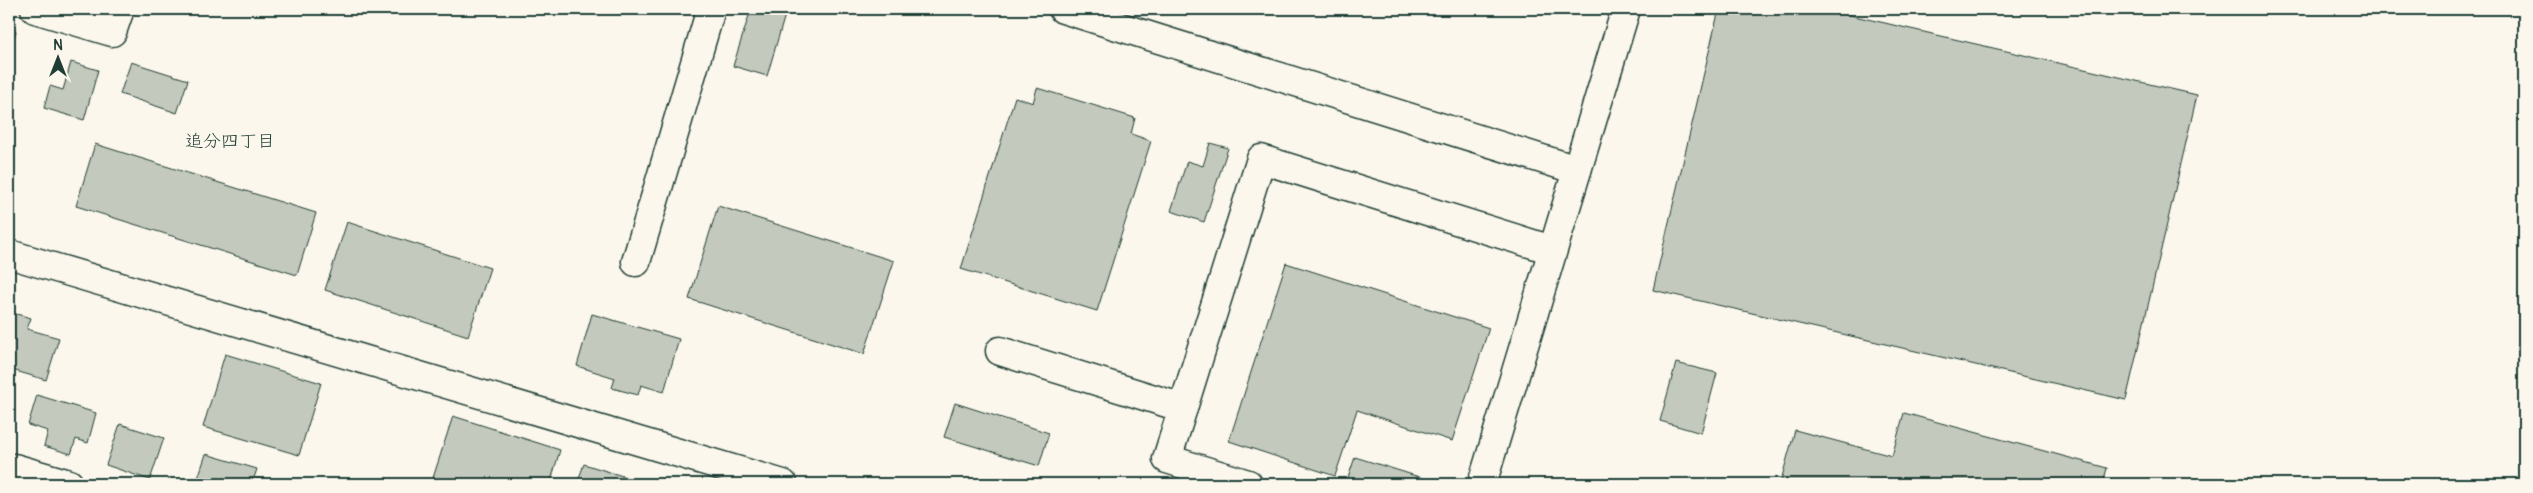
<svg xmlns="http://www.w3.org/2000/svg" width="2533" height="493" font-family="Pangolin,'Klee One',sans-serif">
<rect width="100%" height="100%" fill="#fbf7ec"/>
<filter id="ink" filterUnits="userSpaceOnUse"><feTurbulence type="fractalNoise" baseFrequency=".02" numOctaves="2"/><feDisplacementMap in="SourceGraphic" scale="10" xChannelSelector="R" yChannelSelector="G"/><feConvolveMatrix kernelMatrix="1 2 1 2 8 2 1 2 1" color-interpolation-filters="sRGB"/></filter>
<g filter="url(#ink)">
<!-- building -->
<g fill="#c4c9be" stroke="#1f3d34">
<polygon points="751,9 763,9 785,15 767,76 733,66"/>
<polygon points="1719,9 1824,9 2197,95 2126,400 1653,290"/>
<polygon points="9,29 16,31 9,56"/>
<polygon points="71,62 98,70 84,120 44,108 50,86 63,90"/>
<polygon points="131,62 188,80 177,113 120,94"/>
<polygon points="1037,88 1135,118 1131,134 1151,141 1097,311 961,269 1015,97 1033,103"/>
<polygon points="1210,143 1228,148 1204,222 1171,211 1187,161 1203,166"/>
<polygon points="95,144 316,213 297,275 76,206"/>
<polygon points="718,206 894,261 864,354 689,299"/>
<polygon points="347,222 490,268 468,336 325,290"/>
<polygon points="1286,263 1489,328 1452,441 1357,410 1335,476 1229,441"/>
<polygon points="9,312 31,318 27,329 59,338 46,380 9,369"/>
<polygon points="592,314 679,339 664,392 641,385 638,395 612,388 615,378 577,366"/>
<polygon points="225,354 321,383 299,455 203,427"/>
<polygon points="1676,363 1717,373 1701,433 1660,421"/>
<polygon points="37,395 96,413 88,443 76,439 71,454 44,446 48,431 28,425"/>
<polygon points="955,403 1049,433 1039,466 944,437"/>
<polygon points="1904,413 2107,468 2103,484 1780,484 1795,430 1892,456"/>
<polygon points="453,416 560,450 550,484 431,484"/>
<polygon points="120,424 164,438 150,480 106,465"/>
<polygon points="206,454 257,469 252,484 196,484"/>
<polygon points="1355,457 1429,480 1428,484 1346,484"/>
<polygon points="584,464 648,484 577,484"/>
<polygon points="257,478 271,482 270,484 255,484"/>
</g>
<g fill="none" stroke-linecap="round" stroke-linejoin="round">
<defs>
<g id="minor">
<polyline points="35,9 112,32 120,9"/>
<polyline points="1063,9 1577,170"/>
<polyline points="9,254 783,484"/>
<polyline points="636,262 711,9"/>
<polyline points="1000,351 1183,408"/>
<polyline points="9,484 14,468 69,484"/>
<polyline points="1248,484 1167,459 1261,159 1552,250"/>
<polyline points="1482,484 1626,9"/>
</g>
</defs>
<!-- minor casing -->
<use href="#minor" stroke="#1f3d34" stroke-width="31"/>
<!-- minor -->
<use href="#minor" stroke="#fbf7ec" stroke-width="28"/>
</g>
</g>
<g text-anchor="middle" stroke-width="5" stroke-linejoin="round" paint-order="stroke">
<!-- neighbourhood labels -->
<g font-size="18" fill="#1f3d34" stroke="#fbf7ec">
<text x="230" y="147">追分四丁目</text>
</g>
</g>
<!-- margin -->
<rect width="2533" height="493" fill="none" stroke="#fbf7ec" stroke-width="30"/>
<rect x="15" y="15" width="2503" height="463" fill="none" stroke="#1f3d34" stroke-width="2" filter="url(#ink)"/>
<!-- north arrow -->
<g transform="translate(58 58)" stroke="#fbf7ec" stroke-width="4" paint-order="stroke">
<path d="M0-4L9 19L0 12L-9 19Z" fill="#1f3d34"/>
<text y="-8" font-size="14" font-weight="bold" text-anchor="middle" fill="#1f3d34">N</text>
</g>
</svg>
